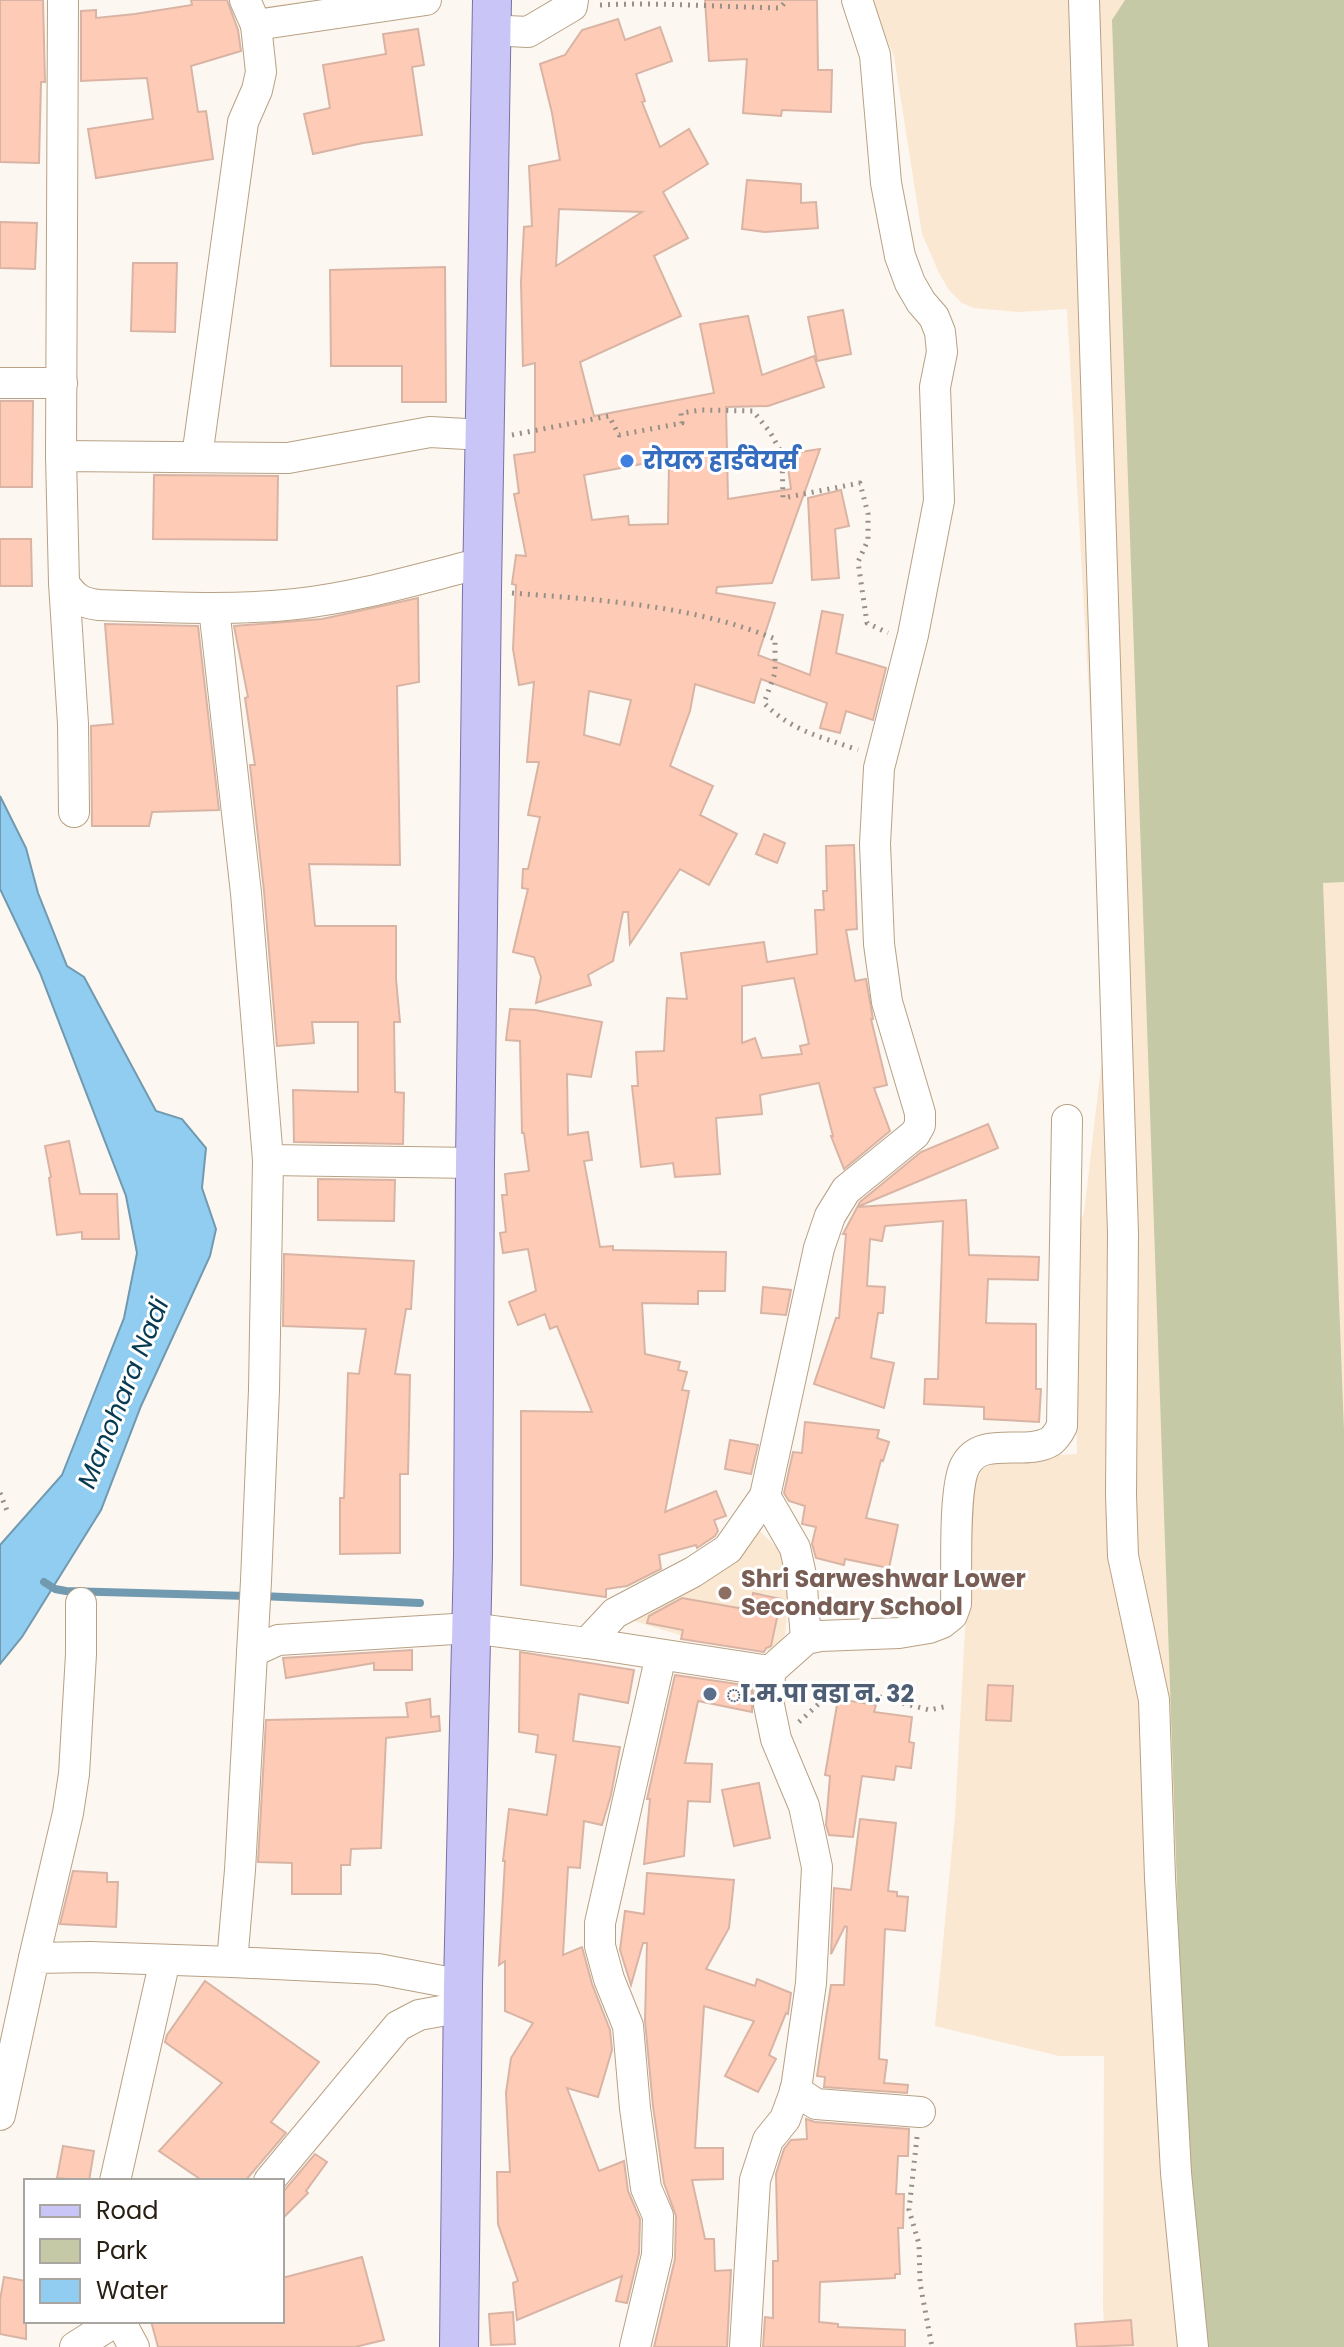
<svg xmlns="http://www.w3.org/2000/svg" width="1344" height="2347" font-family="Poppins,'Noto Sans Devanagari',sans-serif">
<rect width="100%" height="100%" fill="#fcf7f1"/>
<!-- built -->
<g fill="#fae8d2">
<polygon points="870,0 1344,0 1344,2347 1105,2347 1103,2306 1104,2056 1059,2056 935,2026 955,1817 972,1499 976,1482 982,1469 994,1463 1013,1458 1077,1454 1074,1235 1084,1213 1106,1024 1096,785 1090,713 1067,309 1019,312 974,308 962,303 949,290 939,273 922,234 894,56"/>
<polygon points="757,1528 793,1564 783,1651 760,1650 690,1638 624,1618"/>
</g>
<!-- green -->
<polygon fill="#c5c9a6" points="1125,0 1344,0 1344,882 1323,883 1344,1431 1344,2347 1193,2347 1112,20"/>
<!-- water -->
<polygon fill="#90cdf1" stroke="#7199af" stroke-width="2" points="0,796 26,848 38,893 67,966 84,977 156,1111 182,1119 206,1148 202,1188 216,1229 210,1256 141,1406 101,1510 22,1637 0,1664 0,1545 62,1475 124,1318 137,1253 126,1196 40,973 0,889"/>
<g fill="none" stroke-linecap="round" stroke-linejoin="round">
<!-- stream -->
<g stroke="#7199af" stroke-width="8">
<polyline points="44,1582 55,1589 66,1591 248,1596"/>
<polyline points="261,1596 420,1603"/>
</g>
</g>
<!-- building -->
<g fill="#feccb6" stroke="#d9b4a4" stroke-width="2" fill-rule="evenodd">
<polygon points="0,0 43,0 45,82 41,82 39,163 0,162"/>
<polygon points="191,0 227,0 238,30 241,51 191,66 198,112 206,111 213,159 96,178 88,129 153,119 147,78 81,81 81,11 96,10 96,18 135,14 192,5"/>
<polygon points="705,0 817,0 818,70 832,70 831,112 782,110 781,116 743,113 747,59 709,61"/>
<path d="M618 19 625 40 660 27 672 61 636 74 645 101 642 102 660 147 689 129 708 164 663 192 688 238 654 256 681 316 580 362 594 416 714 393 700 324 748 316 762 375 814 356 824 387 768 406 726 407 728 499 791 489 786 454 820 449 772 583 717 587 716 593 775 603 758 655 810 675 822 611 843 615 836 653 886 668 873 720 846 711 840 733 820 728 827 703 761 679 754 703 695 684 690 711 670 766 713 786 700 815 737 834 709 885 680 869 630 944 628 912H623L613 961 588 975 591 985 536 1003 541 977 534 957 513 952 528 889 522 888 523 869H528L540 817 528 815 539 762H527L534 682 519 685 513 649 516 585 512 584 516 555 526 556 514 494 519 493 514 455 535 452V363L523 366 521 282 524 227 532 226 529 166 560 160 552 113 540 64 565 55 582 30ZM559 209 642 212 556 266ZM647 463 648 466 669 463 668 524 629 525 628 516 592 520 584 475ZM589 691 631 700 620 745 584 735Z"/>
<polygon points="418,29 424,65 412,67 422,135 363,143 313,154 304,114 330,108 323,65 386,54 383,34"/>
<polygon points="747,180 801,184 801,203 816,202 818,228 765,232 742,229"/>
<polygon points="0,222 37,223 35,269 0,268"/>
<polygon points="133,263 177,263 175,332 131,331"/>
<polygon points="445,267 446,402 402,402 402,366 331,366 330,270"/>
<polygon points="843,310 851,354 817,361 808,317"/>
<polygon points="0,401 33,401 32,487 0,487"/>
<polygon points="154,475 278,476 277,540 153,539"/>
<polygon points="841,490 849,526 835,529 839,578 812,580 808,498"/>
<polygon points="0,539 31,539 32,586 0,586"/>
<polygon points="418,598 419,682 397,686 400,865 309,864 315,926 396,926 396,979 400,1022 394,1022 395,1092 404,1093 403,1144 294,1142 293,1090 358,1092 358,1022 312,1022 314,1043 277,1046 264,891 250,765 255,765 245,698 248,697 234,626 322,619"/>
<polygon points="105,624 198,626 219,810 152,812 149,826 92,826 91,726 113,724"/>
<polygon points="764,834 785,843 777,863 756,854"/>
<path d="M854 845 857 929 846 930 855 981 866 979 873 1019H871L887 1085 874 1088 890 1131 844 1169 831 1136H833L819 1083 760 1095 762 1114 716 1118 720 1174 675 1177 673 1163 641 1167 632 1086H638L636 1052 664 1051 667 998 687 999 681 953 764 942 767 962 817 954 815 910H824L823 891H827L826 846ZM794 978 809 1044 800 1046 802 1054 762 1058 755 1038 742 1043V986Z"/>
<polygon points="510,1009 535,1010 602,1022 591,1077 567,1074 568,1135 588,1132 592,1160 584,1161 600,1247 613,1246 613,1250 726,1252 725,1291 698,1291 698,1304 642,1303 645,1354 680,1362 678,1370 687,1372 682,1390 689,1391 665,1512 716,1491 726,1516 714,1520 718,1531 715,1536 697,1548 696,1545 659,1555 661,1569 627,1586 606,1589 606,1597 521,1585 521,1411 592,1412 557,1326 550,1329 545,1314 518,1325 509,1302 536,1291 528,1249 503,1253 500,1233 506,1232 502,1195 507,1195 505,1174 529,1171 524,1133 522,1133 520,1041 506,1040"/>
<polygon points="988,1124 998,1148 857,1207 966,1200 969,1255 1039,1257 1038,1280 988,1279 986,1323 1036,1324 1036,1389 1041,1389 1039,1422 984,1419 984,1407 924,1404 925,1379 938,1379 943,1221 885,1226 882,1241 870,1239 867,1286 885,1287 883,1313 878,1313 871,1358 894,1363 884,1408 814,1384 836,1318 839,1318 846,1234 843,1234 860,1202 921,1152"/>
<polygon points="69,1141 80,1194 117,1194 119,1239 82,1239 82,1232 57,1235 49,1178 51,1177 45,1146"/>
<polygon points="318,1179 395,1180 394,1221 318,1220"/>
<polygon points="284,1254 414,1261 411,1309 406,1309 395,1374 410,1375 408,1474 400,1474 400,1553 340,1554 340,1498 344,1498 348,1373 359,1374 366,1329 283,1326"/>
<polygon points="763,1287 791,1290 786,1315 761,1313"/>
<polygon points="805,1422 879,1430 877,1438 889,1442 883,1461 881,1460 866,1518 898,1525 889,1568 845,1559 844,1565 816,1558 812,1544 816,1527 802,1524 805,1506 789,1501 784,1493 793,1452 802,1453"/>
<polygon points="730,1440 758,1445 751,1474 725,1469"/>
<polygon points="753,1593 781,1599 771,1646 766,1648 764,1652 681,1639 683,1630 647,1623 649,1616 682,1598 750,1610"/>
<polygon points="412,1650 412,1670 374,1670 374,1663 286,1678 283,1658"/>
<polygon points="520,1652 634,1670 628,1703 579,1694 573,1741 620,1747 611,1795 602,1825 584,1821 580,1868 568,1867 563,1955 582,1947 592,1984 610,2030 612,2050 598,2097 567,2088 599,2171 624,2161 628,2191 640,2219 639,2253 627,2303 616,2301 622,2276 517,2320 513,2283 518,2281 498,2224 497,2172 510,2172 506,2093 511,2058 533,2023 505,2011 505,1961 499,1965 505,1861 503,1861 509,1809 547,1815 556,1755 536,1752 538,1735 519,1732"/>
<polygon points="675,1675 752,1686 752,1712 698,1701 685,1763 712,1764 710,1802 688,1801 684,1856 644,1864 650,1799 647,1799"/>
<polygon points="988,1685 1013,1686 1011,1721 986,1720"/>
<polygon points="430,1699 431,1717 439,1716 440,1731 386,1738 381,1848 351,1849 350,1865 341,1865 341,1894 292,1894 292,1863 258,1862 266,1720 408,1717 406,1703"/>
<polygon points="838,1699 876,1705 874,1712 912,1717 909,1742 914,1743 911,1768 896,1766 894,1780 862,1776 853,1837 829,1835 826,1825 830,1776 825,1775"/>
<polygon points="759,1783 770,1838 734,1846 722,1790"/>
<polygon points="860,1819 896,1823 888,1891 897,1892 897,1896 908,1897 905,1931 885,1929 879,2059 887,2060 884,2083 908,2085 907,2093 824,2087 825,2077 817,2076 831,1985 844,1985 847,1927 845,1926 831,1954 834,1888 851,1890"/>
<polygon points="73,1871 107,1873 107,1882 118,1882 116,1927 60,1924"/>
<polygon points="647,1873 734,1880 729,1928 706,1969 755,1986 757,1979 791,1993 788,2014 786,2013 769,2055 776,2059 758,2092 725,2076 754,2021 704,2006 695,2148 723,2148 723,2179 692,2180 705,2239 714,2239 715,2271 731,2270 727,2347 654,2347 675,2259 676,2216 664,2183 653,2106 645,2021 647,1943 643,1943 631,1985 620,1950 625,1911 644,1914"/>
<polygon points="205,1981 319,2062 271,2122 286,2133 245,2181 203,2181 159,2151 222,2083 165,2042 167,2035"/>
<polygon points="806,2119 815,2122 909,2129 908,2156 898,2156 896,2194 904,2194 903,2228 898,2228 900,2274 895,2274 895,2278 820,2282 819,2322 838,2324 838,2327 905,2330 905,2347 763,2347 765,2317 773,2318 773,2261 778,2261 776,2174 784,2149 791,2140 807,2139"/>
<polygon points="63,2146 94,2151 89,2181 57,2178"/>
<polygon points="315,2154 327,2162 306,2191 308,2193 282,2219 282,2193"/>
<polygon points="362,2257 384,2340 355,2347 158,2347 151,2321 282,2321 282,2278"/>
<polygon points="4,2277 26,2281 26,2339 0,2334 0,2300"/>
<polygon points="513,2312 515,2344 491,2345 489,2314"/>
<polygon points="1131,2320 1133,2345 1077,2347 1075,2324"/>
</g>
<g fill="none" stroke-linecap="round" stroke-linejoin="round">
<defs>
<g id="minor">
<polyline points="245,0 256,25 426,0"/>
<polyline points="1084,0 1123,1233 1121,1495 1123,1556 1154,1700 1160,1878 1176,2173 1193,2347"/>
<polyline points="491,30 528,32 572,6 573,0"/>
<polyline points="0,383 62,383"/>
<polyline points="61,456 63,0"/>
<polyline points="197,457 243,122 257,90 261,72 256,25"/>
<path d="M64 583C74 598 81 603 99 605 164 607 231 611 296 604 360 597 421 578 482 563"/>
<polyline points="214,608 246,893 268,1160 264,1390 256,1581 240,1870 232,1962"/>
<polyline points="74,812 73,724 64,583 61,456 288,458 430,432 484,435"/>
<polyline points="268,1160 475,1163"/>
<polyline points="765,1496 795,1548 801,1575 806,1639"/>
<polyline points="587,1643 615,1613 693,1572 728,1549 765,1496 819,1248 830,1216 846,1190 915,1134 920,1125 920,1113 887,1002 879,944 875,844 879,768 913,635 939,501 935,387 942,352 940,332 934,317 921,302 910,283 900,256 886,183 875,55 857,0"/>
<polyline points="252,1652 278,1640 470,1628 587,1643 770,1671 769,1705 776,1739 804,1806 817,1867 811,1983 796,2089 785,2119 768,2140 755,2180 745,2347"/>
<path d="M770 1671 806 1639 820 1636 899 1633 929 1628 942 1623 952 1615 956 1604C957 1574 953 1489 965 1466 981 1434 1026 1457 1051 1441 1056 1437 1059 1432 1062 1426L1067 1120"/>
<polyline points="34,1958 68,1813 74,1774 81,1654 81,1603"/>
<polyline points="795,2090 816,2104 920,2112"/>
<polyline points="0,2115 34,1958 90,1957 232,1962 378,1969 463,1985"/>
<polyline points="115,2181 165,1960"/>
<polyline points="269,2181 398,2026 419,2015 463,2007"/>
<polyline points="120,2321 134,2347"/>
<polyline points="75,2347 116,2321"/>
<polyline points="635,2347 657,2255 658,2216 646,2188 635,2108 628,2026 609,1979 600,1946 600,1923 661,1655"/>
</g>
<polyline id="major" points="459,2347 463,1985 473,1555 475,1163 482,590 492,0"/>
</defs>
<!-- minor casing -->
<use href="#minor" stroke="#b8a184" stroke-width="32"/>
<!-- major casing -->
<use href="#major" stroke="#7a72a4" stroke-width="40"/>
<!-- path -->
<g stroke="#979088" stroke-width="5" stroke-dasharray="2 6" stroke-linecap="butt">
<path d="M600 5C660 2 720 7 780 8L787 0"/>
<polyline points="512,435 609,416 619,435 682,423 681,413 702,410 753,411 770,432 782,454 783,498 860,483 868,514 868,540 858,562 867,623 888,633"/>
<path d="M512 593C600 600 693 605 775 639V673L764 703C791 731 822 737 858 750"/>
<polyline points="0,1493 8,1513"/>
<polyline points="799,1722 838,1686 929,1710 948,1706"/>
<polyline points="917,2137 909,2210 919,2244 920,2283 932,2347"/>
</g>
<!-- minor -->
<use href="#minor" stroke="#fff" stroke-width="30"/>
<!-- major -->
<use href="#major" stroke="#cac5f7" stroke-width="38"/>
</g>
<!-- markers -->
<circle fill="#3f7fe0" stroke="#fff" stroke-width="3" cx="627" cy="461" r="8"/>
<circle fill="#8d6e63" stroke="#fff" stroke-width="3" cx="725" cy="1593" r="8"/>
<circle fill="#5c6f8a" stroke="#fff" stroke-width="3" cx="710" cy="1694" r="8"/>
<g text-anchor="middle" stroke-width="6" stroke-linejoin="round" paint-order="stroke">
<!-- shop labels -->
<g font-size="24" font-weight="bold" fill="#366cbe" stroke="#fff" text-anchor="start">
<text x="643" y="469">रोयल हार्डवेयर्स</text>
</g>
<!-- education labels -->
<g font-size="24" font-weight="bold" fill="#785e54" stroke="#fff" text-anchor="start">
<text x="741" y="1587">Shri Sarweshwar Lower<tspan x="741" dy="28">Secondary School</tspan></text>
</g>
<!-- service labels -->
<g font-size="24" font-weight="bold" fill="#4e5e75" stroke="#fff" text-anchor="start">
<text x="726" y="1702">ा.म.पा वडा न. ३२</text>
</g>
<!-- water labels -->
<g font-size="26" font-style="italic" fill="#063a52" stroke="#fff">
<text transform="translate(123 1393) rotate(-68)" y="9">Manohara Nadi</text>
</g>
</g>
<!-- legend -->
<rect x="24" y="2179" width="260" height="144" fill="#ffffff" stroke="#a9a6a1" stroke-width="2"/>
<rect x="40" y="2205" width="40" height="12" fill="#cac5f7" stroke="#a9a6a1" stroke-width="2"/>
<text x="96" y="2219" font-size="24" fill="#292015">Road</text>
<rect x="40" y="2239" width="40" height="24" fill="#c5c9a6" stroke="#a9a6a1" stroke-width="2"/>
<text x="96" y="2259" font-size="24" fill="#292015">Park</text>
<rect x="40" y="2279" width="40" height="24" fill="#90cdf1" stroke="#a9a6a1" stroke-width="2"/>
<text x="96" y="2299" font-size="24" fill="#292015">Water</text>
</svg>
